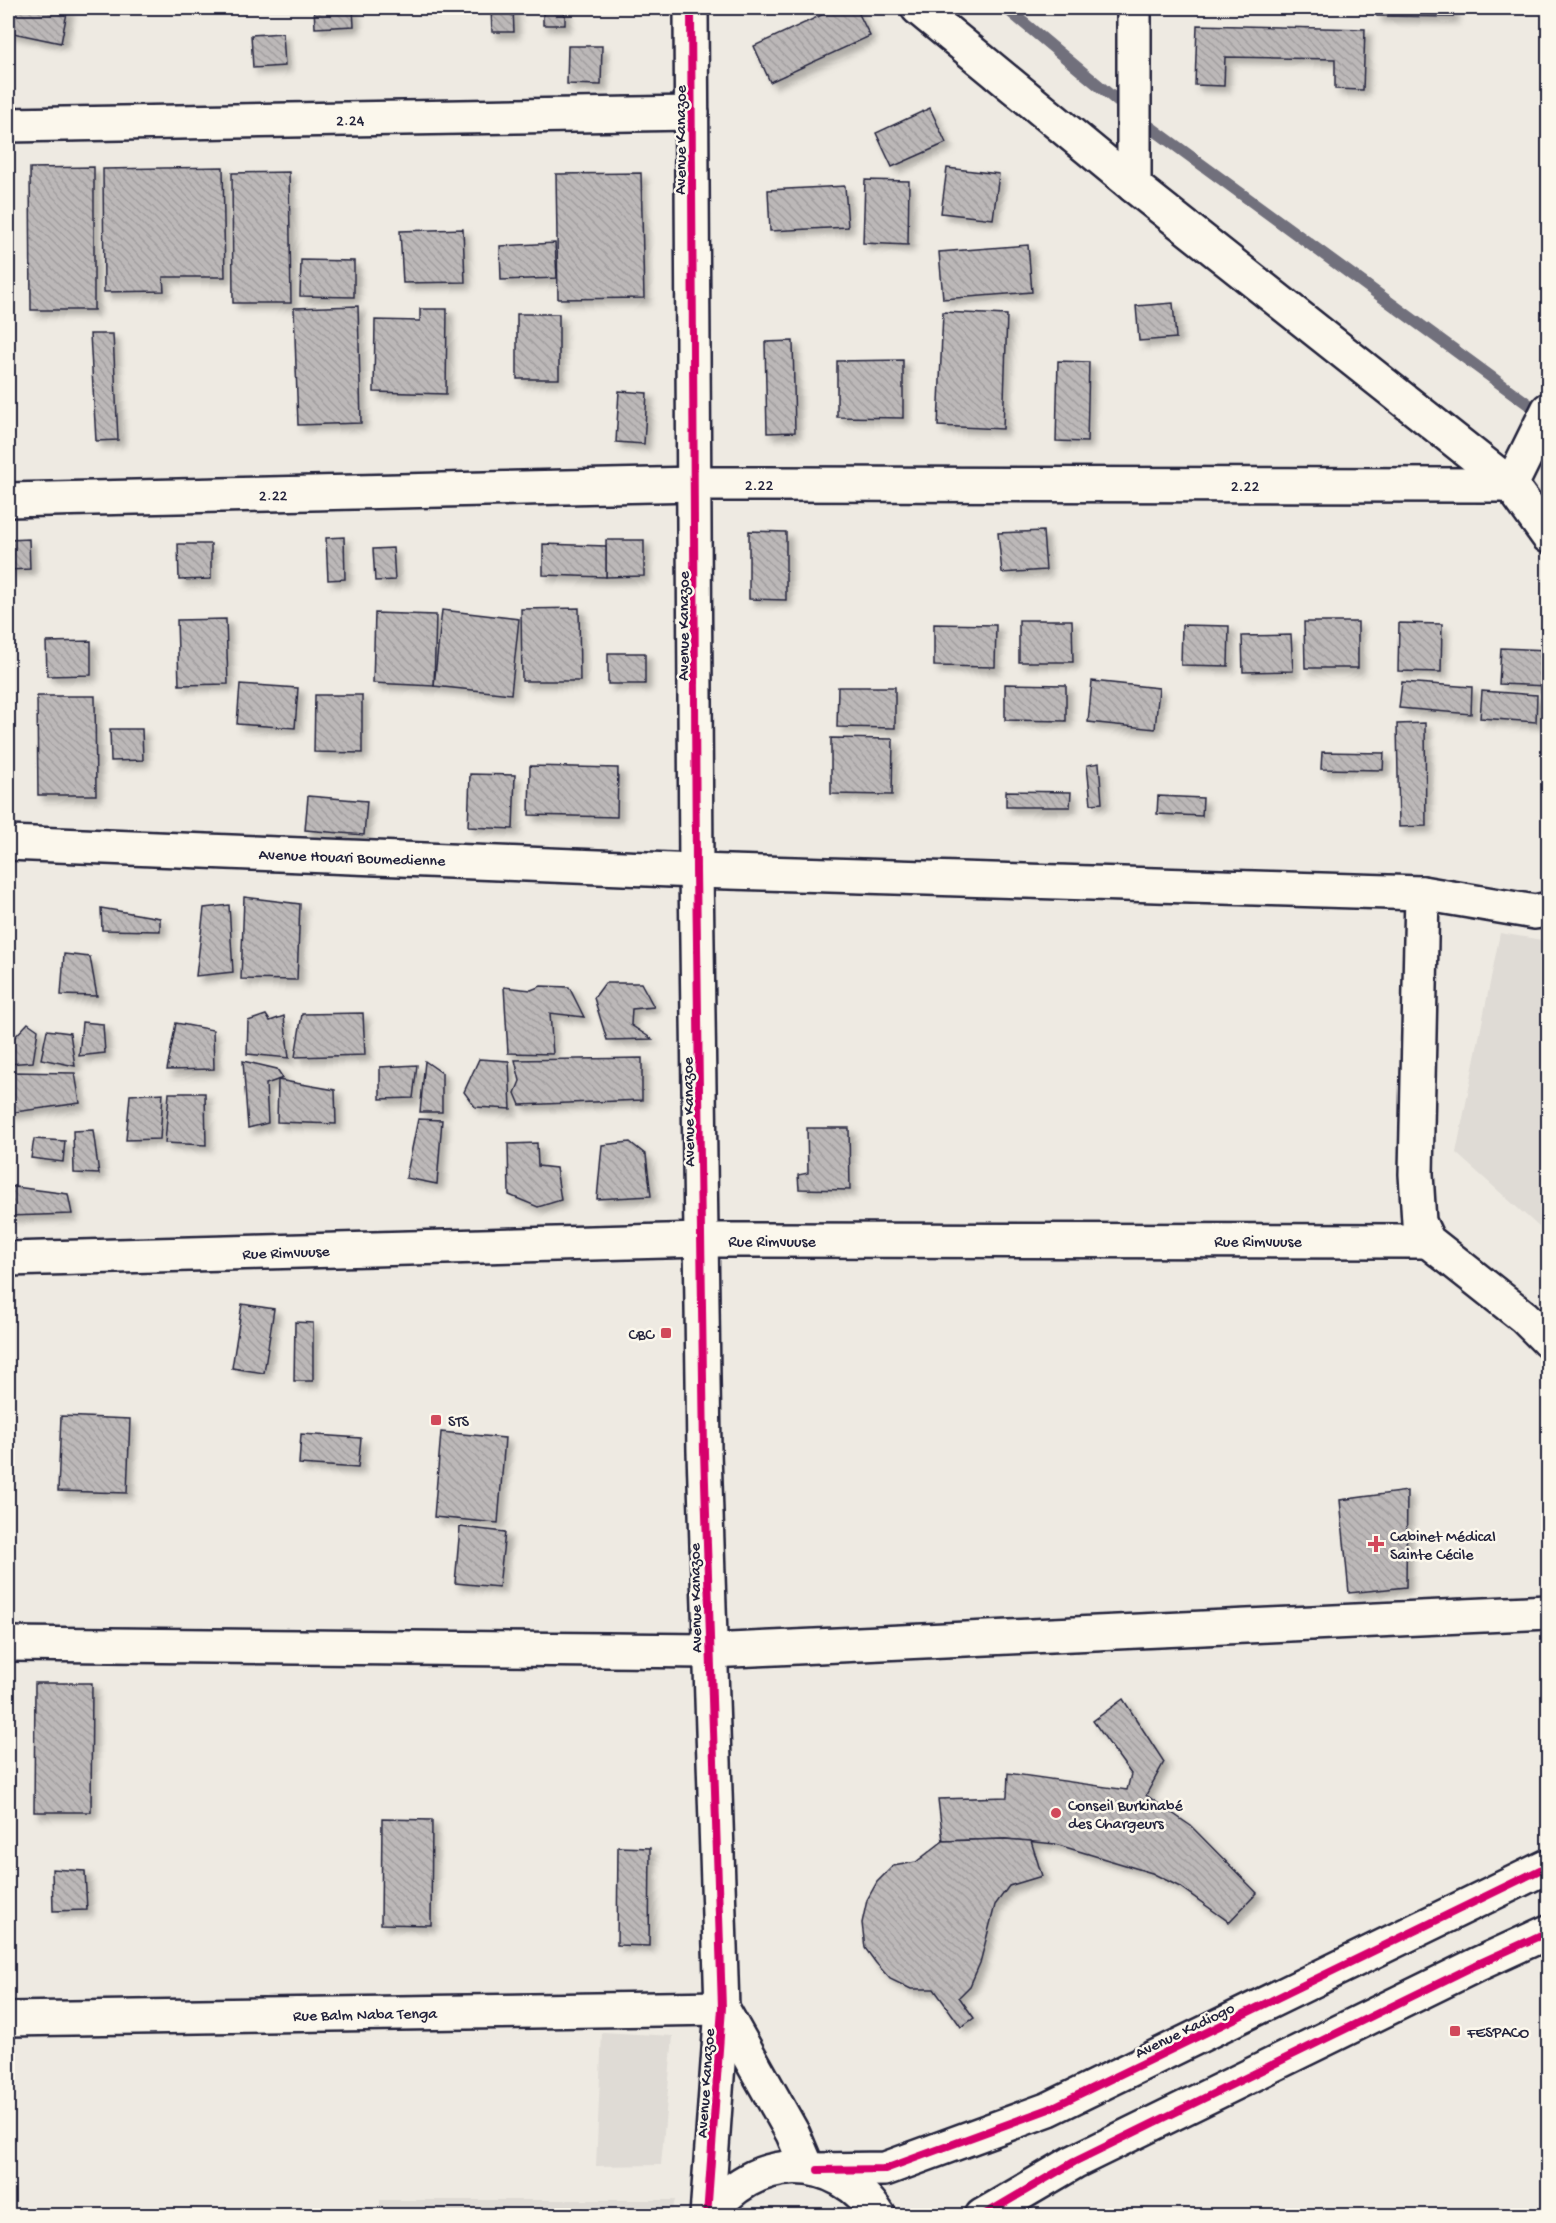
<svg xmlns="http://www.w3.org/2000/svg" width="1556" height="2223" font-family="'Gochi Hand',sans-serif">
<defs>
<pattern id="building-back-hatch" width="6" height="6" patternUnits="userSpaceOnUse" patternTransform="scale(1.5)"><rect width="6" height="6" fill="#bcb8b8"/><path d="M-1 5l2 2M0 0l6 6M5-1l2 2" fill="none" stroke="#a19e9f"/></pattern>
<filter id="shadow"><feDropShadow dx="5.5" dy="5.5" stdDeviation="3" flood-color="#0004"/></filter>
</defs>
<rect width="100%" height="100%" fill="#eeeae2"/>
<filter id="ink" filterUnits="userSpaceOnUse"><feTurbulence type="fractalNoise" baseFrequency=".0167" numOctaves="2"/><feDisplacementMap in="SourceGraphic" scale="12" xChannelSelector="R" yChannelSelector="G"/><feConvolveMatrix kernelMatrix="1 2 1 2 8 2 1 2 1" color-interpolation-filters="sRGB"/></filter>
<g filter="url(#ink)">
<!-- built -->
<g fill="#dfdbd5">
<polygon points="1500,933 1548,941 1548,1235 1456,1153"/>
<polygon points="602,2032 673,2036 661,2165 596,2166"/>
<polygon points="380,2200 675,2200 671,2215 380,2216"/>
</g>
<g fill="none" stroke-linecap="round" stroke-linejoin="round">
<!-- stream -->
<polyline stroke="#716f7c" stroke-width="12" points="1006,8 1134,115 1543,415"/>
</g>
<!-- building -->
<g fill="url(#building-back-hatch)" stroke="#22223b" stroke-width="1.5" filter="url(#shadow)">
<polygon points="13,8 68,8 61,43 8,32"/>
<polygon points="314,8 353,8 354,26 315,28"/>
<polygon points="491,8 513,8 514,32 492,32"/>
<rect x="543" y="8" width="22" height="17"/>
<polygon points="837,8 856,8 870,36 770,82 754,46"/>
<polygon points="1377,8 1453,8 1453,17 1377,16"/>
<polygon points="1197,25 1365,29 1363,90 1335,89 1335,59 1225,57 1224,86 1195,85"/>
<polygon points="283,33 285,66 253,68 251,35"/>
<polygon points="568,46 602,46 601,85 567,84"/>
<polygon points="930,108 946,143 892,167 876,133"/>
<polygon points="94,167 94,310 31,310 30,168"/>
<polygon points="223,167 225,277 163,277 164,291 104,292 103,169"/>
<polygon points="947,168 999,174 993,219 941,213"/>
<polygon points="289,172 291,303 233,303 232,173"/>
<polygon points="641,173 644,298 558,299 556,174"/>
<polygon points="865,180 909,181 908,245 863,243"/>
<polygon points="845,186 848,227 770,231 768,190"/>
<polygon points="463,229 465,282 403,283 400,231"/>
<polygon points="555,243 557,278 501,280 500,246"/>
<polygon points="1028,245 1032,292 943,299 939,252"/>
<polygon points="301,260 354,261 354,297 300,296"/>
<polygon points="1173,303 1176,338 1139,341 1136,306"/>
<polygon points="358,306 361,423 298,425 294,308"/>
<polygon points="420,309 447,309 446,394 374,392 375,320 420,321"/>
<polygon points="943,312 1007,315 1003,429 938,426"/>
<rect x="517" y="314" width="42" height="65"/>
<polygon points="90,334 113,334 118,440 96,441"/>
<polygon points="793,341 795,432 767,433 765,342"/>
<polygon points="903,360 903,418 837,417 837,361"/>
<polygon points="1058,361 1089,362 1087,442 1056,441"/>
<polygon points="619,391 647,393 644,444 616,442"/>
<polygon points="749,531 786,532 786,600 749,599"/>
<polygon points="1043,531 1046,570 1002,573 998,533"/>
<polygon points="344,537 345,579 328,580 326,538"/>
<polygon points="29,539 30,569 8,570 8,540"/>
<polygon points="606,540 644,540 644,576 606,577"/>
<polygon points="178,544 211,544 211,579 179,580"/>
<polygon points="543,544 606,546 606,577 543,575"/>
<polygon points="393,548 395,580 375,581 373,549"/>
<polygon points="579,608 580,681 522,681 521,609"/>
<polygon points="442,610 519,619 511,694 434,686"/>
<polygon points="375,613 436,615 434,686 373,683"/>
<polygon points="226,619 228,684 179,685 177,620"/>
<polygon points="1019,620 1072,620 1073,662 1019,662"/>
<polygon points="1304,622 1358,622 1358,668 1305,668"/>
<polygon points="1399,623 1442,624 1441,672 1398,671"/>
<polygon points="934,624 996,625 995,667 934,666"/>
<polygon points="1182,625 1229,626 1228,666 1181,665"/>
<polygon points="1291,635 1293,671 1243,672 1242,636"/>
<polygon points="91,641 91,675 47,676 46,642"/>
<polygon points="1501,648 1548,650 1548,686 1499,684"/>
<rect x="608" y="653" width="37" height="31"/>
<polygon points="1092,681 1159,688 1155,729 1088,722"/>
<polygon points="1402,682 1472,687 1471,714 1399,708"/>
<polygon points="240,684 298,688 295,728 237,724"/>
<polygon points="1005,684 1066,685 1066,721 1005,720"/>
<polygon points="838,687 895,687 895,728 837,727"/>
<polygon points="1482,691 1537,695 1536,722 1480,718"/>
<polygon points="315,695 362,695 362,753 314,752"/>
<polygon points="37,696 95,696 96,795 38,795"/>
<polygon points="1425,723 1426,826 1399,827 1397,724"/>
<polygon points="110,729 142,729 143,760 111,761"/>
<polygon points="831,738 893,739 892,795 831,794"/>
<polygon points="1322,752 1384,753 1383,770 1321,769"/>
<polygon points="1099,763 1102,803 1091,804 1087,765"/>
<polygon points="530,766 618,768 617,817 529,815"/>
<polygon points="470,774 515,775 513,829 468,827"/>
<polygon points="1006,791 1071,792 1070,807 1006,807"/>
<polygon points="308,796 367,801 364,835 305,830"/>
<polygon points="1158,796 1203,798 1202,816 1157,814"/>
<polygon points="244,897 300,904 297,980 241,979"/>
<polygon points="229,905 233,972 196,976 204,908"/>
<polygon points="101,908 160,918 160,931 102,930"/>
<polygon points="64,954 90,957 97,996 61,995"/>
<polygon points="605,983 641,983 654,1007 632,1009 631,1025 652,1039 607,1040 594,998"/>
<polygon points="541,986 569,987 584,1017 550,1013 553,1054 508,1053 504,987 531,990"/>
<polygon points="363,1013 365,1055 295,1057 302,1014"/>
<polygon points="266,1015 270,1021 284,1016 289,1058 247,1054 248,1021"/>
<polygon points="82,1022 103,1024 105,1053 79,1056"/>
<polygon points="28,1023 38,1030 33,1062 8,1064 9,1043"/>
<polygon points="176,1023 213,1030 214,1069 167,1070"/>
<polygon points="47,1030 70,1033 75,1066 41,1059"/>
<polygon points="642,1058 642,1100 520,1105 515,1093 520,1081 515,1060"/>
<polygon points="479,1059 509,1061 511,1109 475,1107 464,1092"/>
<polygon points="243,1061 277,1069 283,1078 266,1084 268,1123 248,1128"/>
<polygon points="425,1061 442,1073 442,1112 420,1112"/>
<polygon points="417,1065 413,1098 380,1099 380,1067"/>
<polygon points="11,1072 75,1073 80,1103 8,1113"/>
<polygon points="278,1080 335,1090 336,1124 277,1122"/>
<polygon points="163,1093 160,1139 126,1140 130,1095"/>
<polygon points="169,1093 205,1093 206,1145 165,1143"/>
<polygon points="418,1119 442,1120 437,1184 406,1178"/>
<polygon points="807,1128 849,1128 850,1190 799,1189 798,1175 808,1173"/>
<polygon points="93,1130 99,1174 74,1173 73,1131"/>
<polygon points="34,1139 65,1141 63,1162 31,1158"/>
<polygon points="630,1142 646,1155 651,1196 597,1199 602,1145"/>
<polygon points="537,1143 538,1166 556,1168 561,1200 538,1207 509,1195 508,1144"/>
<polygon points="8,1186 68,1194 72,1214 8,1216"/>
<polygon points="242,1304 274,1309 264,1373 232,1368"/>
<polygon points="295,1322 313,1323 313,1381 294,1381"/>
<polygon points="61,1416 130,1419 127,1493 58,1491"/>
<polygon points="441,1432 505,1438 498,1523 434,1517"/>
<polygon points="301,1434 361,1438 358,1468 299,1464"/>
<polygon points="1407,1491 1406,1587 1349,1593 1340,1500"/>
<polygon points="460,1527 505,1532 499,1587 455,1583"/>
<polygon points="35,1683 92,1683 91,1812 34,1812"/>
<polygon points="1123,1699 1164,1762 1146,1795 1191,1826 1257,1893 1229,1922 1180,1887 1152,1873 1055,1844 1005,1839 943,1841 938,1799 1007,1797 1008,1773 1127,1790 1131,1774 1093,1721"/>
<polygon points="382,1819 432,1820 431,1925 381,1924"/>
<polygon points="1005,1839 1031,1841 1042,1876 1009,1886 995,1905 980,1963 970,1986 959,1997 974,2018 961,2027 934,1989 911,1989 890,1979 876,1963 865,1948 862,1923 867,1900 877,1882 893,1866 916,1862 943,1841"/>
<polygon points="618,1847 650,1848 649,1946 617,1945"/>
<polygon points="52,1869 85,1871 87,1910 53,1911"/>
</g>
<g fill="none" stroke-linecap="round" stroke-linejoin="round">
<defs>
<g id="street">
<polyline points="918,8 1134,186 1511,485 1548,536"/>
<polyline points="1134,8 1134,186"/>
<polyline points="8,125 692,113"/>
<polyline points="1511,485 1548,410"/>
<polyline points="8,500 695,484 1511,485"/>
<polyline points="696,871 1422,893 1535,912 1548,909"/>
<polyline points="1422,893 1416,1174 1419,1222 1428,1241 1524,1317 1548,1341"/>
<polyline points="8,1259 702,1240 1428,1241"/>
<polyline points="8,1644 709,1651 1548,1612"/>
<polyline points="8,2019 722,2008"/>
</g>
<g id="secondary">
<polyline points="691,8 696,871 704,1452 722,2008 707,2216"/>
<polyline points="8,843 696,871"/>
<polyline points="722,2008 793,2134 807,2167"/>
</g>
<g id="highway">
<polyline points="818,2170 885,2169 1049,2109 1548,1866"/>
<path d="M709 2216C752 2153 837 2150 879 2216"/>
<polyline points="982,2216 1074,2162 1476,1965 1548,1932"/>
</g>
</defs>
<!-- street casing -->
<use href="#street" stroke="#22223b" stroke-width="38"/>
<!-- secondary casing -->
<use href="#secondary" stroke="#22223b" stroke-width="38"/>
<!-- highway casing -->
<use href="#highway" stroke="#22223b" stroke-width="38"/>
<!-- street -->
<use href="#street" stroke="#fbf7ec" stroke-width="33"/>
<!-- secondary -->
<use href="#secondary" stroke="#fbf7ec" stroke-width="33"/>
<!-- highway -->
<use href="#highway" stroke="#fbf7ec" stroke-width="33"/>
<defs>
<g id="cycleway">
<polyline points="691,8 696,871 704,1452 722,2008 707,2216"/>
<polyline points="818,2170 885,2169 1049,2109 1548,1866"/>
<polyline points="982,2216 1074,2162 1476,1965 1548,1932"/>
</g>
</defs>
<!-- cycleway casing -->
<use href="#cycleway" stroke="#fbf7ec" stroke-width="11"/>
<!-- cycleway -->
<use href="#cycleway" stroke="#d6006c" stroke-width="8"/>
</g>
</g>
<!-- markers -->
<g fill="#d1495b" stroke="#fbf7ec" stroke-width="2">
<rect x="660" y="1327" width="12" height="12" rx="3"/>
<rect x="430" y="1414" width="12" height="12" rx="3"/>
<path d="M1373 1535h6v6h6v6h-6v6h-6v-6h-6v-6h6z"/>
<circle cx="1056" cy="1813" r="6"/>
<rect x="1449" y="2025" width="12" height="12" rx="3"/>
</g>
<g text-anchor="middle" stroke-width="5" stroke-linejoin="round" paint-order="stroke">
<!-- street labels -->
<g font-size="16" fill="#22223b" stroke="#fbf7ec">
<text transform="translate(350 119) rotate(-1)" y="6">2.24</text>
<text transform="translate(679 140) rotate(-90)" y="6">Avenue Kanazoe</text>
<text x="759" y="490">2.22</text>
<text x="1245" y="491">2.22</text>
<text transform="translate(273 494) rotate(-1)" y="6">2.22</text>
<text transform="translate(682 626) rotate(-90)" y="6">Avenue Kanazoe</text>
<text transform="translate(352 856) rotate(2)" y="6">Avenue Houari Boumedienne</text>
<text transform="translate(687 1112) rotate(-91)" y="6">Avenue Kanazoe</text>
<text x="772" y="1246">Rue Rimvuuse</text>
<text x="1258" y="1246">Rue Rimvuuse</text>
<text transform="translate(286 1251) rotate(-2)" y="6">Rue Rimvuuse</text>
<text transform="translate(694 1598) rotate(-91)" y="6">Avenue Kanazoe</text>
<text transform="translate(365 2013) rotate(-1)" y="6">Rue Balm Naba Tenga</text>
<text transform="translate(1184 2029) rotate(-26)" y="6">Avenue Kadiogo</text>
<text transform="translate(704 2083) rotate(-86)" y="6">Avenue Kanazoe</text>
</g>
<!-- poi labels -->
<g font-size="16" fill="#22223b" stroke="#fbf7ec" text-anchor="start">
<text x="654" y="1339" text-anchor="end">CBC</text>
<text x="448" y="1426">STS</text>
<text x="1390" y="1541">Cabinet Médical<tspan x="1390" dy="18">Sainte Cécile</tspan></text>
<text x="1068" y="1810">Conseil Burkinabé<tspan x="1068" dy="18">des Chargeurs</tspan></text>
<text x="1467" y="2037">FESPACO</text>
</g>
</g>
<!-- margin -->
<rect width="1556" height="2223" fill="none" stroke="#fbf7ec" stroke-width="30"/>
<rect x="15" y="15" width="1526" height="2193" fill="none" stroke="#22223b" stroke-width="2" filter="url(#ink)"/>
</svg>
